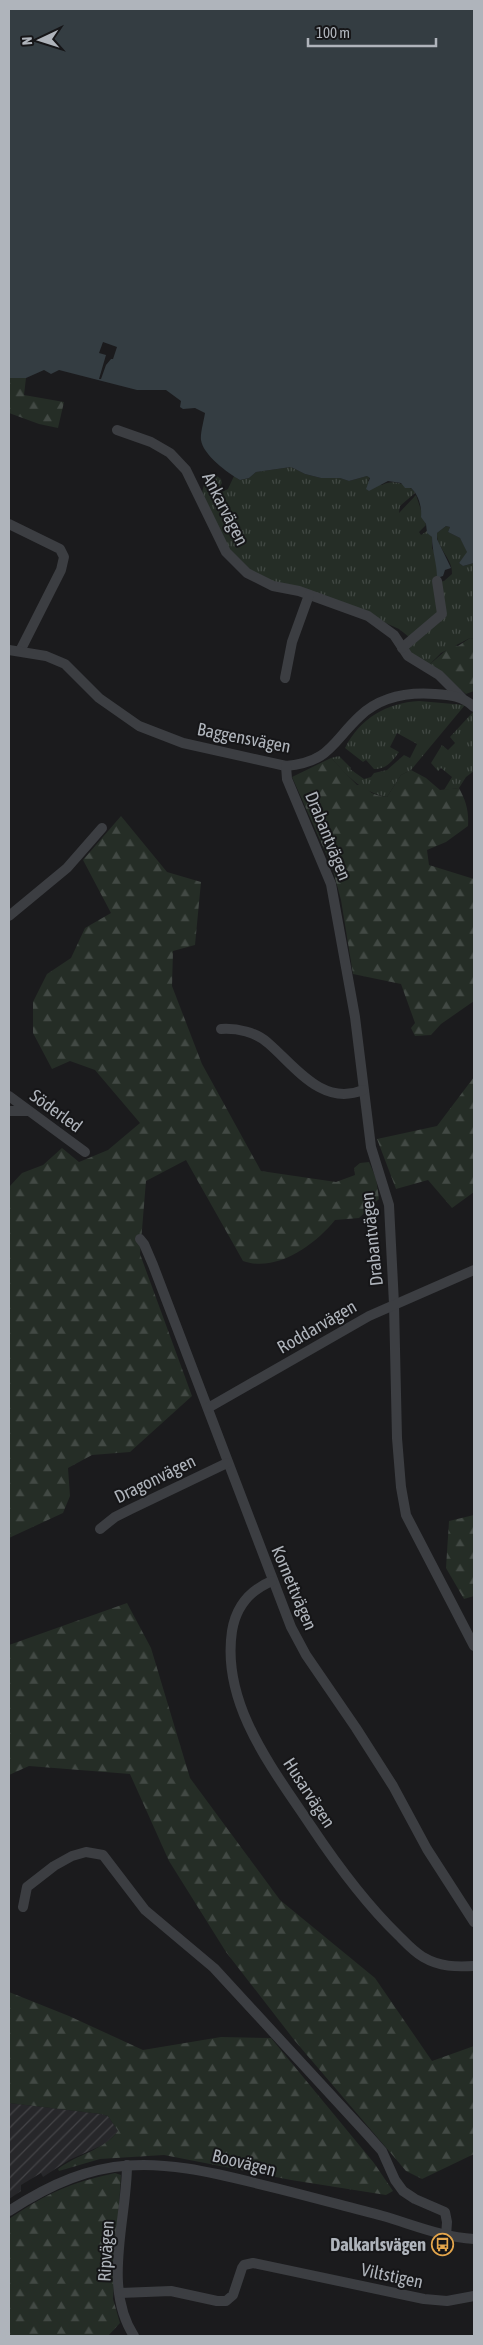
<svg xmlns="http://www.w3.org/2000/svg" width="483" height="2345" font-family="'Asap Condensed',sans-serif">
<defs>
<pattern id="industrial-furrows" width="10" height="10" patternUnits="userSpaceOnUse" patternTransform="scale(1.25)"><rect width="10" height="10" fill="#27272a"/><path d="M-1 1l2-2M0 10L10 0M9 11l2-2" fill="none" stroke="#444447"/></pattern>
<pattern id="grass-tufts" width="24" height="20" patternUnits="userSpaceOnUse" patternTransform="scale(1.25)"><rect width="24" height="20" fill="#252d26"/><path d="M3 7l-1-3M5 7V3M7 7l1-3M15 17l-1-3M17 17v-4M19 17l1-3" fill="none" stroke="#424944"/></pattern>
<pattern id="forest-firs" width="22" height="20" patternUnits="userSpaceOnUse" patternTransform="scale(1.25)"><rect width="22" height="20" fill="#252d26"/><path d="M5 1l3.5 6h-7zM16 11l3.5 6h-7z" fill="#424944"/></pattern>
</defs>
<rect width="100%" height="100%" fill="#1b1b1d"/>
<!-- industrial -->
<polygon fill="url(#industrial-furrows)" points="9,2103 101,2114 108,2116 118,2131 105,2144 69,2160 43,2177 41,2173 21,2185 21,2191 9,2199"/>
<!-- grass -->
<g fill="url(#grass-tufts)">
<path d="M291 467 305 474 321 478H340L349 481 367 476 370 477 368 481 382 485C392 479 406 484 414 491L415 493 400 506 399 513 416 495 426 525 419 532 421 535 427 531 432 537V548L436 556 440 613 409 637 399 629 368 615 274 582 245 568 225 545 202 493 206 475 213 473 221 479 222 483 219 488 222 492 228 489 234 476 240 480 249 478 256 472Z"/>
<path d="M446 526 450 527 448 532 460 538 468 552 459 563 463 566 474 563V639L470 638 441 653 429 665 419 662 407 649 443 615 439 582 444 581 452 574C453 558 436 548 437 533Z"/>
<path d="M419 701 465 705 411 770 401 775 387 797C361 792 348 776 331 758L339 756 351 768 350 769 364 779 371 777 374 773 387 770 404 755 410 758 417 744 397 733 390 747 399 752C392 762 386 769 374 769L366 760 363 762 345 748C360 718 387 703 419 701Z"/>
<polygon points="473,712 474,771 466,777 459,788 444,790 452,777 441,768 438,771 431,763 442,745 448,750 455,743 450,737"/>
</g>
<!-- forest -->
<g fill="url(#forest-firs)">
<polygon points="9,378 26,378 24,395 64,402 58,428 39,424 9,413"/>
<polygon points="470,638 474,639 474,691 466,694 429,665 452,645 458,646"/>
<path d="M331 758 357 785H365C370 795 377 795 387 797L401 775 411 770 426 778 440 790 459 788C466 801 469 811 468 826L446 842 427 850 429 865 474 879V1001L441 1024 431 1035 415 1036 411 1028 415 1023 401 984 353 974 341 900 332 867 292 777Z"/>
<path d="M121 816 167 872 201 882 195 945 173 951 172 986 202 1064 261 1171 336 1182 355 1175 354 1168 360 1163 369 1162 376 1178 379 1199 359 1218 335 1220C315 1245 276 1273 243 1261L186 1160 146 1181 140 1254 192 1396 130 1452 92 1455 68 1468 70 1496 63 1513 9 1538V1187L22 1173 43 1165 62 1148 79 1162 108 1150 140 1123 95 1070 70 1061 52 1069 33 1033V1002L47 974 71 958 85 928 111 913 83 860Z"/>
<polygon points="474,1077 474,1192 452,1208 428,1180 396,1189 377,1139 437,1126"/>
<polygon points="474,1515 474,1596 464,1599 446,1568 449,1521"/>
<polygon points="127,1603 151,1648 190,1778 280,1900 375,1978 432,2061 474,2046 474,2154 422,2179 406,2171 295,2041 226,1952 169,1861 130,1774 29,1766 9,1775 9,1645"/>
<path d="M9 1992 69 2016 143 2050 221 2037 271 2038 374 2163 393 2191 386 2195 291 2180 164 2155 100 2159 59 2171 58 2169C77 2154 103 2151 118 2131L108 2116 101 2114 9 2103Z"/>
<path d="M115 2173 121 2175 113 2299 120 2323 108 2336H9V2219C47 2193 70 2183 115 2173Z"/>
</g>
<!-- water -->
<path fill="#343d42" d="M9 9H474V563L463 566 459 563 467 552 460 538 448 532 450 527 446 526 437 533V539L451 568 445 570 443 576 437 578C437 563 432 551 432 537L427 533 426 524 421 517C422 508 419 495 411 488H405L401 483 388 481 369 491 366 489 370 478 367 476 349 481 340 478H321L305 474 291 467 256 472 249 478 240 480C228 473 203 455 201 440 200 434 204 420 205 413L195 408 183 409 180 407 181 401 166 390H137L59 370 51 374 44 370 26 378H9Z"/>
<!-- pier -->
<polygon fill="#1b1b1d" points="103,342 117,347 113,359 111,359 106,365 101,379 99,379 106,355 99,353"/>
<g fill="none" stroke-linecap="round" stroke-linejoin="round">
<!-- minor -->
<g stroke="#3c3e42" stroke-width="10">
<polyline points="117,430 151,442 170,453 186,470 226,552 247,573 273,586 299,591 368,616 394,635 408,656 439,675 462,698"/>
<polyline points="9,524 60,549 64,557 61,570 20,651"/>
<polyline points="402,648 442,614 437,581"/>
<path d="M9 650 46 656 65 664 99 698 139 726 183 743 286 766C330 762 332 742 360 716 380 697 408 692 435 694 450 695 463 696 474 707"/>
<polyline points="285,678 292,642 309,595"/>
<polyline points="286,766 287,779 331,884 355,1017 371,1147 389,1205 394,1304 397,1438 401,1487 406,1515 474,1646"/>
<polyline points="9,916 67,868 102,828"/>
<path d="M221 1029C237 1028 256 1032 268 1043 295 1066 322 1107 363 1090"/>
<polyline points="9,1096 85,1152"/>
<polyline points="9,1111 28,1111"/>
<polyline points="140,1239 144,1244 153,1265 291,1627 306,1655 356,1728 393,1786 427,1849 474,1922"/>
<polyline points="208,1408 369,1316 474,1270"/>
<polyline points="100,1529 115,1517 131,1509 227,1463"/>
<path d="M272 1581C250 1590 236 1607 232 1631 221 1704 273 1769 311 1826 337 1865 364 1902 398 1935 406 1943 414 1952 423 1957 440 1967 456 1967 474 1966"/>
<polyline points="23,1907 27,1887 54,1866 72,1856 86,1852 103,1855 145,1910 214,1968 366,2133 382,2151 395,2180 403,2191 415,2199 445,2212 447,2222 446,2236"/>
<path d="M127 2165C127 2219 102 2287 134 2336"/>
<path d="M9 2211C99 2152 155 2158 255 2183 298 2193 340 2205 383 2216 414 2225 442 2237 474 2239"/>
<polyline points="120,2293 171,2291 217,2301 226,2301 233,2295 242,2268 244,2265 253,2263 424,2299 447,2301 474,2296"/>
</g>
</g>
<!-- icons -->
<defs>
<symbol id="bus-ring" viewBox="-11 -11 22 22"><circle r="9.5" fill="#161618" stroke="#e4a64c" stroke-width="1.5"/><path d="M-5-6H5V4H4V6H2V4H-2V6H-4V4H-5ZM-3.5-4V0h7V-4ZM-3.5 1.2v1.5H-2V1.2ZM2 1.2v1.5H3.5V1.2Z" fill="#e4a64c"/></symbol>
</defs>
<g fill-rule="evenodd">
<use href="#bus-ring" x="430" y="2232" width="25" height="25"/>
</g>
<g text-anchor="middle" stroke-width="4" stroke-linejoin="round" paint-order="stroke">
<!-- street labels -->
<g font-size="18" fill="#afb4bb" stroke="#161618">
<text transform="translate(225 509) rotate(63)" y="6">Ankarvägen</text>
<text transform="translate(244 738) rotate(11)" y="6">Baggensvägen</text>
<text transform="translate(328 836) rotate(68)" y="6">Drabantvägen</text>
<text transform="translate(56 1111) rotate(36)" y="6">Söderled</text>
<text transform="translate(372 1239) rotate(-96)" y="6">Drabantvägen</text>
<text transform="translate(317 1327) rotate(-30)" y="6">Roddarvägen</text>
<text transform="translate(155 1479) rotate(-26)" y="6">Dragonvägen</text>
<text transform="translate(294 1588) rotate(67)" y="6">Kornettvägen</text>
<text transform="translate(309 1793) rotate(57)" y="6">Husarvägen</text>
<text transform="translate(244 2163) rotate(14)" y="6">Boovägen</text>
<text transform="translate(106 2251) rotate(-87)" y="6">Ripvägen</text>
<text transform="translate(392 2276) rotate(12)" y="6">Viltstigen</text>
</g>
<!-- poi labels -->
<g font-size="18" font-weight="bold" fill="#afb4bb" stroke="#161618" text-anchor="end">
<text x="426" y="2251">Dalkarlsvägen</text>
</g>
</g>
<!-- border -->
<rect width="483" height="2345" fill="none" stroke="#afb4bb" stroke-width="20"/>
<!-- north arrow -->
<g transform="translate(40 40) rotate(266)" stroke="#161618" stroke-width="4" paint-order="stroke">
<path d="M0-4L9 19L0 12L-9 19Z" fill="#afb4bb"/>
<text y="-8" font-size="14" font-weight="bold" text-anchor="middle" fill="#afb4bb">N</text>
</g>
<!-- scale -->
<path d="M308 38v8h128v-8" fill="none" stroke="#afb4bb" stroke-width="2.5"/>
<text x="316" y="38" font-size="15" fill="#afb4bb" stroke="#161618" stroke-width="4" paint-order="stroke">100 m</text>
</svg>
